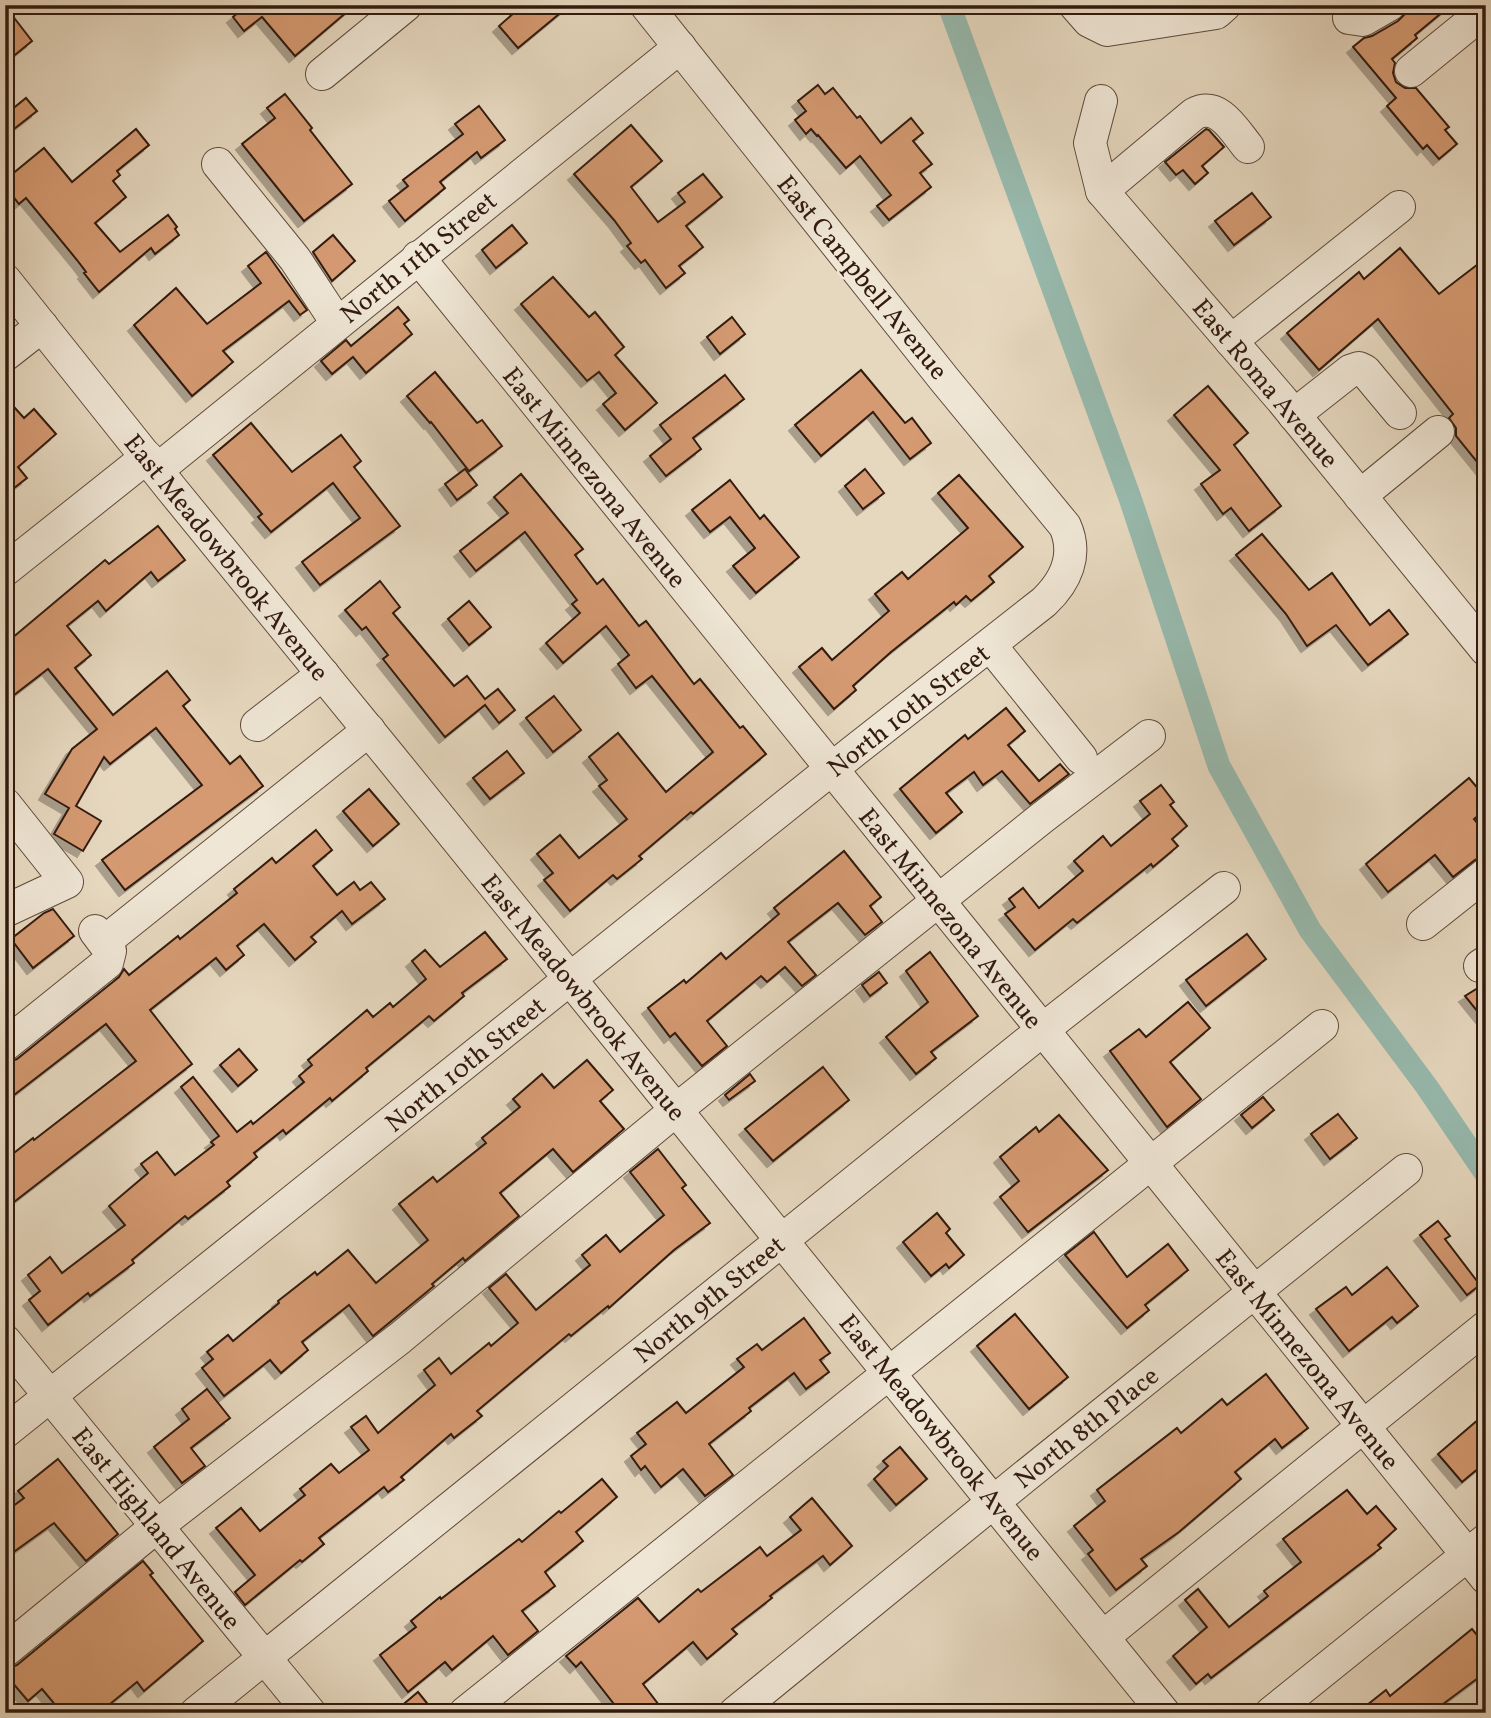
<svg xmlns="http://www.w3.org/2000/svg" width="1491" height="1718" font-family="Vollkorn,serif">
<defs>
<filter id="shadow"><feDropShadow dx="-6" dy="6" stdDeviation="0" flood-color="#0004"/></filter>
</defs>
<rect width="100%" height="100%" fill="#e6d8bf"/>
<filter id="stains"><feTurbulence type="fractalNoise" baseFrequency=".00286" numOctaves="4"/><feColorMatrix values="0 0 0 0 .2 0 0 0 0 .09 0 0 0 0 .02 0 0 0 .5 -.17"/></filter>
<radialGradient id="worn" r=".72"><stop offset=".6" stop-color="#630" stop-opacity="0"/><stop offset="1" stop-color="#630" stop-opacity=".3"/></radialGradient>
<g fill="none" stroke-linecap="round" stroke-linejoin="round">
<!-- canal -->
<polyline stroke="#97baae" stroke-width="23" points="949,5 1130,498 1219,766 1310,930 1427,1087 1486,1174"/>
</g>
<!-- building -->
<g fill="#d59a72" stroke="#321a10" stroke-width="2" filter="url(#shadow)">
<polygon points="247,5 355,5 295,56 262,17 244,31 233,17"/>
<polygon points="523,5 570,5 518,48 499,26"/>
<polygon points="1407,5 1451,5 1415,35 1417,38 1392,59 1395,63 1393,73 1396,82 1405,88 1416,88 1449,127 1445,130 1457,144 1439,159 1427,145 1423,149 1387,106 1396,98 1353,47 1364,38 1372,36 1398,21 1405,14"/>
<polygon points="5,6 32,41 5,63"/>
<polygon points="818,85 825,94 833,88 857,118 860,116 881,143 911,118 923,133 913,141 932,164 920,173 931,187 889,220 877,206 891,195 860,156 846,168 818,135 817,136 811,129 806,134 795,120 806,111 798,101"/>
<polygon points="285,94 312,128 310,130 352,184 304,221 242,144 275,118 267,108"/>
<polygon points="26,98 37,111 5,136 5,115"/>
<polygon points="479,106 505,140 481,158 477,152 440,182 445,188 405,221 389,201 408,186 403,180 463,134 455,124"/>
<polygon points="631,125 662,161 631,187 658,222 685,202 678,193 703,174 722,197 686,226 703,247 679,266 685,273 666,288 645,260 641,263 627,246 631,243 614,220 574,174"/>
<polygon points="136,129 149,145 117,171 120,175 113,181 126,197 95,223 120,252 168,215 177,227 175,229 179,235 155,254 151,248 99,292 84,273 86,272 77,260 26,198 19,204 5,186 5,180 44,148 72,182"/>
<polygon points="1206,129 1209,130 1224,147 1202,166 1208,173 1195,184 1183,170 1176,175 1165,162"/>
<polygon points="1252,193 1271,217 1234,245 1215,221"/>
<polygon points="512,225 527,243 496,268 482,250"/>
<polygon points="333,235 355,261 332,281 313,252"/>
<polygon points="1400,248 1439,294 1486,258 1486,473 1456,436 1456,428 1449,418 1453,414 1378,319 1319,370 1287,333 1359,272 1364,279"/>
<polygon points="266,252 307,310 300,315 289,301 223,351 233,362 192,396 134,325 176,288 207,324 261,283 248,266"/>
<polygon points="553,277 589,317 595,312 624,347 615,355 657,403 625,430 603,404 616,393 599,372 587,381 521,304"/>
<polygon points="398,307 409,320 404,324 412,334 366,373 353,357 332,374 321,361 346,340 351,346"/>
<polygon points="732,317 745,334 720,354 707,337"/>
<polygon points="861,370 905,423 912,418 931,443 910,459 873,412 821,456 795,425"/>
<polygon points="435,372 477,423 482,420 502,446 469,471 431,422 430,423 407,396"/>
<polygon points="725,375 744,399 693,438 701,449 666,476 650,456 671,439 660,425"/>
<polygon points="1208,386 1248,433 1234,445 1281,506 1249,531 1231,508 1223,514 1201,484 1220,470 1174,415"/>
<polygon points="5,397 24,418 34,409 56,434 18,467 27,478 5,495"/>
<polygon points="251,423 292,472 341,435 361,461 354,467 400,526 320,585 302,562 360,518 333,483 271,532 258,517 262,514 213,455"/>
<polygon points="465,469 477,485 457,500 445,484"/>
<polygon points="865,469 884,493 863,509 845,486"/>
<polygon points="521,474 583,549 575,555 597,584 603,579 639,626 646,621 694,684 700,679 740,728 743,726 766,754 693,814 691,812 639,856 642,859 617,879 613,875 570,911 544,880 553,873 537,854 560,835 579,858 627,819 599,786 607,780 589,757 618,733 666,792 713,752 652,676 636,688 618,664 629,655 606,626 563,663 546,643 580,613 572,604 577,600 525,532 476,571 460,551 508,513 494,497"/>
<polygon points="959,475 1023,547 989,576 994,582 971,601 966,596 956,605 954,602 891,652 853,686 856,690 834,709 799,667 822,648 832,660 889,611 875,594 902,572 908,579 968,528 938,493"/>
<polygon points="730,480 760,519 764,515 799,557 756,593 733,566 755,548 730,517 710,532 692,510"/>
<polygon points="158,526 185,560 158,581 151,572 106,611 98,601 67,626 91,655 75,668 113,715 167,671 190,700 183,706 230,764 240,756 263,786 125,890 102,860 202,785 156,728 110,764 104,757 76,806 101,821 83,851 54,834 69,808 45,794 72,749 97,729 48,669 5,702 5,644 105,560 109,564"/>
<polygon points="1262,534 1309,590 1332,573 1370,625 1389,610 1408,634 1368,665 1336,625 1307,646 1286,614 1236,555"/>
<polygon points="380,581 400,607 393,613 454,686 467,676 485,699 498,689 515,710 499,723 485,705 445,737 383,659 388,655 366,627 362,630 345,610"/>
<polygon points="469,601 491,627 469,645 448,619"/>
<polygon points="554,696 581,730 553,752 526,718"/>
<polygon points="1006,708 1025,731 1008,745 1039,781 1060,764 1069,774 1030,804 1002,771 983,785 974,772 946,793 962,812 936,833 900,789 965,735 968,739"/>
<polygon points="507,751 524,773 490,799 473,778"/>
<polygon points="1469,778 1486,798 1486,809 1474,819 1486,833 1486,856 1475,860 1453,877 1435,855 1388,892 1366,864"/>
<polygon points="1161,785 1174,802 1170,805 1187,826 1172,839 1178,846 1153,867 1151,864 1077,923 1073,919 1035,950 1005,914 1015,907 1009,899 1023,888 1039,908 1083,871 1074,861 1103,836 1111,846 1150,814 1140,801"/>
<polygon points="369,789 399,824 373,846 343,811"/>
<polygon points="316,830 332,850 313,866 337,895 354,882 360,890 371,882 385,899 352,924 342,911 311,937 316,942 295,960 264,924 237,946 244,955 226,970 216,958 150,1010 192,1064 5,1209 5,1160 33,1138 34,1140 136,1061 106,1024 5,1102 5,1063 17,1059 119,977 124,969 129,975 178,936 180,939 237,893 234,889 272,858 276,863"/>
<polygon points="844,851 881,897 870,906 882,922 865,935 838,903 788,942 816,975 802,986 785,967 767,982 761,976 707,1021 727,1046 702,1066 675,1033 670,1037 648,1008 684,980 686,983 721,953 726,959 779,914 774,908"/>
<polygon points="53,909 74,936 33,968 11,939 44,913"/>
<polygon points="485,932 507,959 462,993 464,996 434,1021 429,1016 366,1068 368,1071 332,1101 330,1098 286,1134 283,1130 254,1153 257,1157 227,1182 230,1186 188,1219 185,1216 132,1260 134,1263 90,1296 88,1293 48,1325 29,1300 40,1291 28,1275 50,1257 62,1273 125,1225 109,1206 148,1173 141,1164 157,1152 175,1175 214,1145 211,1142 219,1136 181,1087 193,1077 237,1132 251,1121 253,1124 304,1082 299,1076 312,1065 308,1060 367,1010 373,1017 390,1003 393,1007 426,979 412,961 425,950 440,967"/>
<polygon points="1247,934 1266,959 1206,1006 1186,980"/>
<polygon points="930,952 978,1016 931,1052 936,1058 916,1074 886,1037 928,1002 906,971"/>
<polygon points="879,972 887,983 870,996 862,985"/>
<polygon points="1486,983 1486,1022 1465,996"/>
<polygon points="1188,1002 1210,1028 1170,1062 1201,1099 1167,1127 1110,1051 1139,1029 1146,1037"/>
<polygon points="239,1049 257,1070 238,1086 220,1065"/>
<polygon points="587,1060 613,1090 600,1101 624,1129 573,1172 553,1149 500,1193 519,1216 465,1261 463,1258 432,1284 434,1286 373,1336 349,1305 302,1342 308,1350 281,1373 270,1360 224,1396 202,1368 213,1359 207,1352 228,1335 233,1341 279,1303 278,1301 315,1272 317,1275 348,1250 376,1283 428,1240 399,1204 433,1177 437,1182 486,1143 482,1138 520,1107 513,1099 542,1074 554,1088"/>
<polygon points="823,1067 849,1100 773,1161 745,1129"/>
<polygon points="750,1074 755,1081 729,1100 725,1095"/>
<polygon points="1263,1097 1274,1110 1252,1128 1241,1115"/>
<polygon points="1338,1114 1357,1138 1330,1159 1311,1134"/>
<polygon points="1059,1115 1108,1170 1028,1232 1000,1197 1019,1181 1000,1157 1036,1127 1039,1132"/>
<polygon points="658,1149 686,1185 682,1188 710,1223 674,1250 609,1308 608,1306 571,1336 569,1334 477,1411 482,1416 454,1438 451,1434 401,1477 404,1480 388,1492 384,1487 360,1506 319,1538 324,1544 302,1562 300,1560 245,1605 235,1592 255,1575 216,1528 241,1508 260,1531 305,1495 300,1489 331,1464 339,1473 369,1450 351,1427 366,1416 378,1433 435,1385 424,1370 439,1358 451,1374 489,1343 491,1346 518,1323 489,1288 506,1274 536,1310 590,1265 582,1255 606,1235 620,1252 664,1215 630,1172"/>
<polygon points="937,1213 950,1229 946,1233 964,1255 949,1268 946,1264 931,1276 903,1242"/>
<polygon points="1438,1221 1450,1236 1445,1239 1480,1285 1467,1295 1420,1235"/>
<polygon points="1094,1232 1127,1277 1168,1244 1188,1270 1145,1305 1149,1310 1127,1328 1065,1255"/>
<polygon points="1387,1267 1418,1306 1397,1323 1392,1317 1349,1351 1316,1309 1346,1287 1352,1295"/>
<polygon points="1015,1314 1068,1377 1029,1409 977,1346"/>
<polygon points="804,1318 830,1353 820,1360 829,1372 806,1389 794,1373 749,1408 751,1411 709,1444 733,1475 705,1496 683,1469 661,1487 645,1466 641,1470 631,1456 646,1444 637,1433 677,1402 686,1413 744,1367 737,1359 757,1344 762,1350"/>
<polygon points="1266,1374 1308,1428 1282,1448 1275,1439 1235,1472 1241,1479 1179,1532 1141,1559 1147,1566 1116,1590 1088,1554 1093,1550 1074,1526 1105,1501 1097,1490 1177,1428 1181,1433 1222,1399 1227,1405"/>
<polygon points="207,1389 230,1418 191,1448 205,1466 182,1483 154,1447 189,1419 182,1409"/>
<polygon points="1486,1413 1486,1462 1462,1482 1438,1454"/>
<polygon points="900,1447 927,1479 896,1505 874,1479 888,1466 883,1461"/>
<polygon points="58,1459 118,1534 86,1561 54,1523 15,1551 5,1537 5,1512 24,1498 18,1491"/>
<polygon points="602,1479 617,1497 576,1532 583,1541 545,1572 555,1586 522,1611 538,1631 508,1655 493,1636 452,1670 445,1662 408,1692 380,1655 416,1627 411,1621 440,1597 441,1599 519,1539 522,1542 559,1511 561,1513"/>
<polygon points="1347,1490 1367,1514 1376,1506 1396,1529 1378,1545 1381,1548 1211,1678 1208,1674 1196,1684 1173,1656 1207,1627 1185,1600 1198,1589 1229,1627 1268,1596 1264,1591 1301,1562 1283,1539"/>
<polygon points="812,1498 852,1546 830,1565 823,1556 770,1596 772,1598 732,1629 737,1634 707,1659 693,1642 643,1684 665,1713 621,1713 581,1662 576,1667 566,1656 638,1598 659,1622 698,1589 701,1592 760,1547 767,1556 801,1530 790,1517"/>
<polygon points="143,1561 153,1573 150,1575 203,1641 144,1691 137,1682 99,1713 62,1713 42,1689 28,1701 5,1674 5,1669 17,1665"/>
<polygon points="1472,1629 1486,1646 1486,1672 1431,1713 1357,1713 1386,1690 1390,1696"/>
<polygon points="418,1692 435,1713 393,1713"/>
</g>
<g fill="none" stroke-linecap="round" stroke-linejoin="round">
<defs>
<g id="minor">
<polyline points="1075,5 1089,21 1107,30 1216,13 1225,5"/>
<polyline points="1349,18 1363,20 1389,5"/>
<polyline points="1411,71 1486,10"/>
<polyline points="322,74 406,5"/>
<polyline points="1101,101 1090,143 1102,191 1282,400 1486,650"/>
<polyline points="218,164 295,259 337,323"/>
<path d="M1102 191 1194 114C1219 101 1234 130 1248 147"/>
<polyline points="418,257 1486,1578"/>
<polyline points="5,280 170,487 388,754 1164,1713"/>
<polyline points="1231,341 1399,207"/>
<polyline points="5,355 42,326"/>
<polyline points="1294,415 1350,371 1359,368 1365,371 1400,413"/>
<polyline points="157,470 680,47"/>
<polyline points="1360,496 1438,432"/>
<polyline points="5,570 147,457"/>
<polyline points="990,645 1081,758"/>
<polyline points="257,725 323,674"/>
<polyline points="5,804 67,882 5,911"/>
<polyline points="1423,924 1486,874"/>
<polyline points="113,935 369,730"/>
<polyline points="1480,966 1486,962"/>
<polyline points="5,1045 107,963 110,951 95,931"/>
<polyline points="5,1341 310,1713"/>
<path d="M5 1432 854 751 1044 602C1066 581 1078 555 1065 526L944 379 646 5"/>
<polyline points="1103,1637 1486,1327"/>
<polyline points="5,1651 156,1527 400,1338 676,1110 1043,817 1149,736"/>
<polyline points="196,1713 1060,1016 1224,888"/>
<polyline points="465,1713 1322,1026"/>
<polyline points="735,1713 1024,1477 1406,1170"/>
<polyline points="1271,1713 1486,1540"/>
</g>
</defs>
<!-- minor casing -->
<use href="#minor" stroke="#5f4a3c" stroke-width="34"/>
<!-- minor -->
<use href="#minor" stroke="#efe6d5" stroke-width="32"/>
</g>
<g text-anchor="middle" stroke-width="5" stroke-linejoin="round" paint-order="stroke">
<!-- street labels -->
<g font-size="26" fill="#321a10" stroke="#efe6d5">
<text transform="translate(418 257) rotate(-39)" y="9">North 11th Street</text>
<text transform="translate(863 277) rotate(51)" y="9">East Campbell Avenue</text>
<text transform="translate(1266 383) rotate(50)" y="9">East Roma Avenue</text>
<text transform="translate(595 477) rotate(51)" y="9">East Minnezona Avenue</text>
<text transform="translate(227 557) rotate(51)" y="9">East Meadowbrook Avenue</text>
<text transform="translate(908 710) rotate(-38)" y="9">North 10th Street</text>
<text transform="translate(951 918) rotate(51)" y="9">East Minnezona Avenue</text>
<text transform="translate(584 997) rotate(51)" y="9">East Meadowbrook Avenue</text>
<text transform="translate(465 1064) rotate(-39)" y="9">North 10th Street</text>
<text transform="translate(709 1299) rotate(-39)" y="9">North 9th Street</text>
<text transform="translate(1308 1359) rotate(51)" y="9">East Minnezona Avenue</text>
<text transform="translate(1086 1427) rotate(-39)" y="9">North 8th Place</text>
<text transform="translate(942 1437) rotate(51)" y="9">East Meadowbrook Avenue</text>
<text transform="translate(157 1528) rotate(51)" y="9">East Highland Avenue</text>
</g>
</g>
<!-- margin -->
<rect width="1491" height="1718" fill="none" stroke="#e6d8bf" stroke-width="28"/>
<rect x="7" y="7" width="1477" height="1704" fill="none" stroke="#321a10" stroke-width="3.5"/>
<rect x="14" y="14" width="1463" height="1690" fill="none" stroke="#321a10" stroke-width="2"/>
<rect width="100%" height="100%" filter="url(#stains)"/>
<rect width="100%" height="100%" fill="url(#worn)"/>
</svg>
